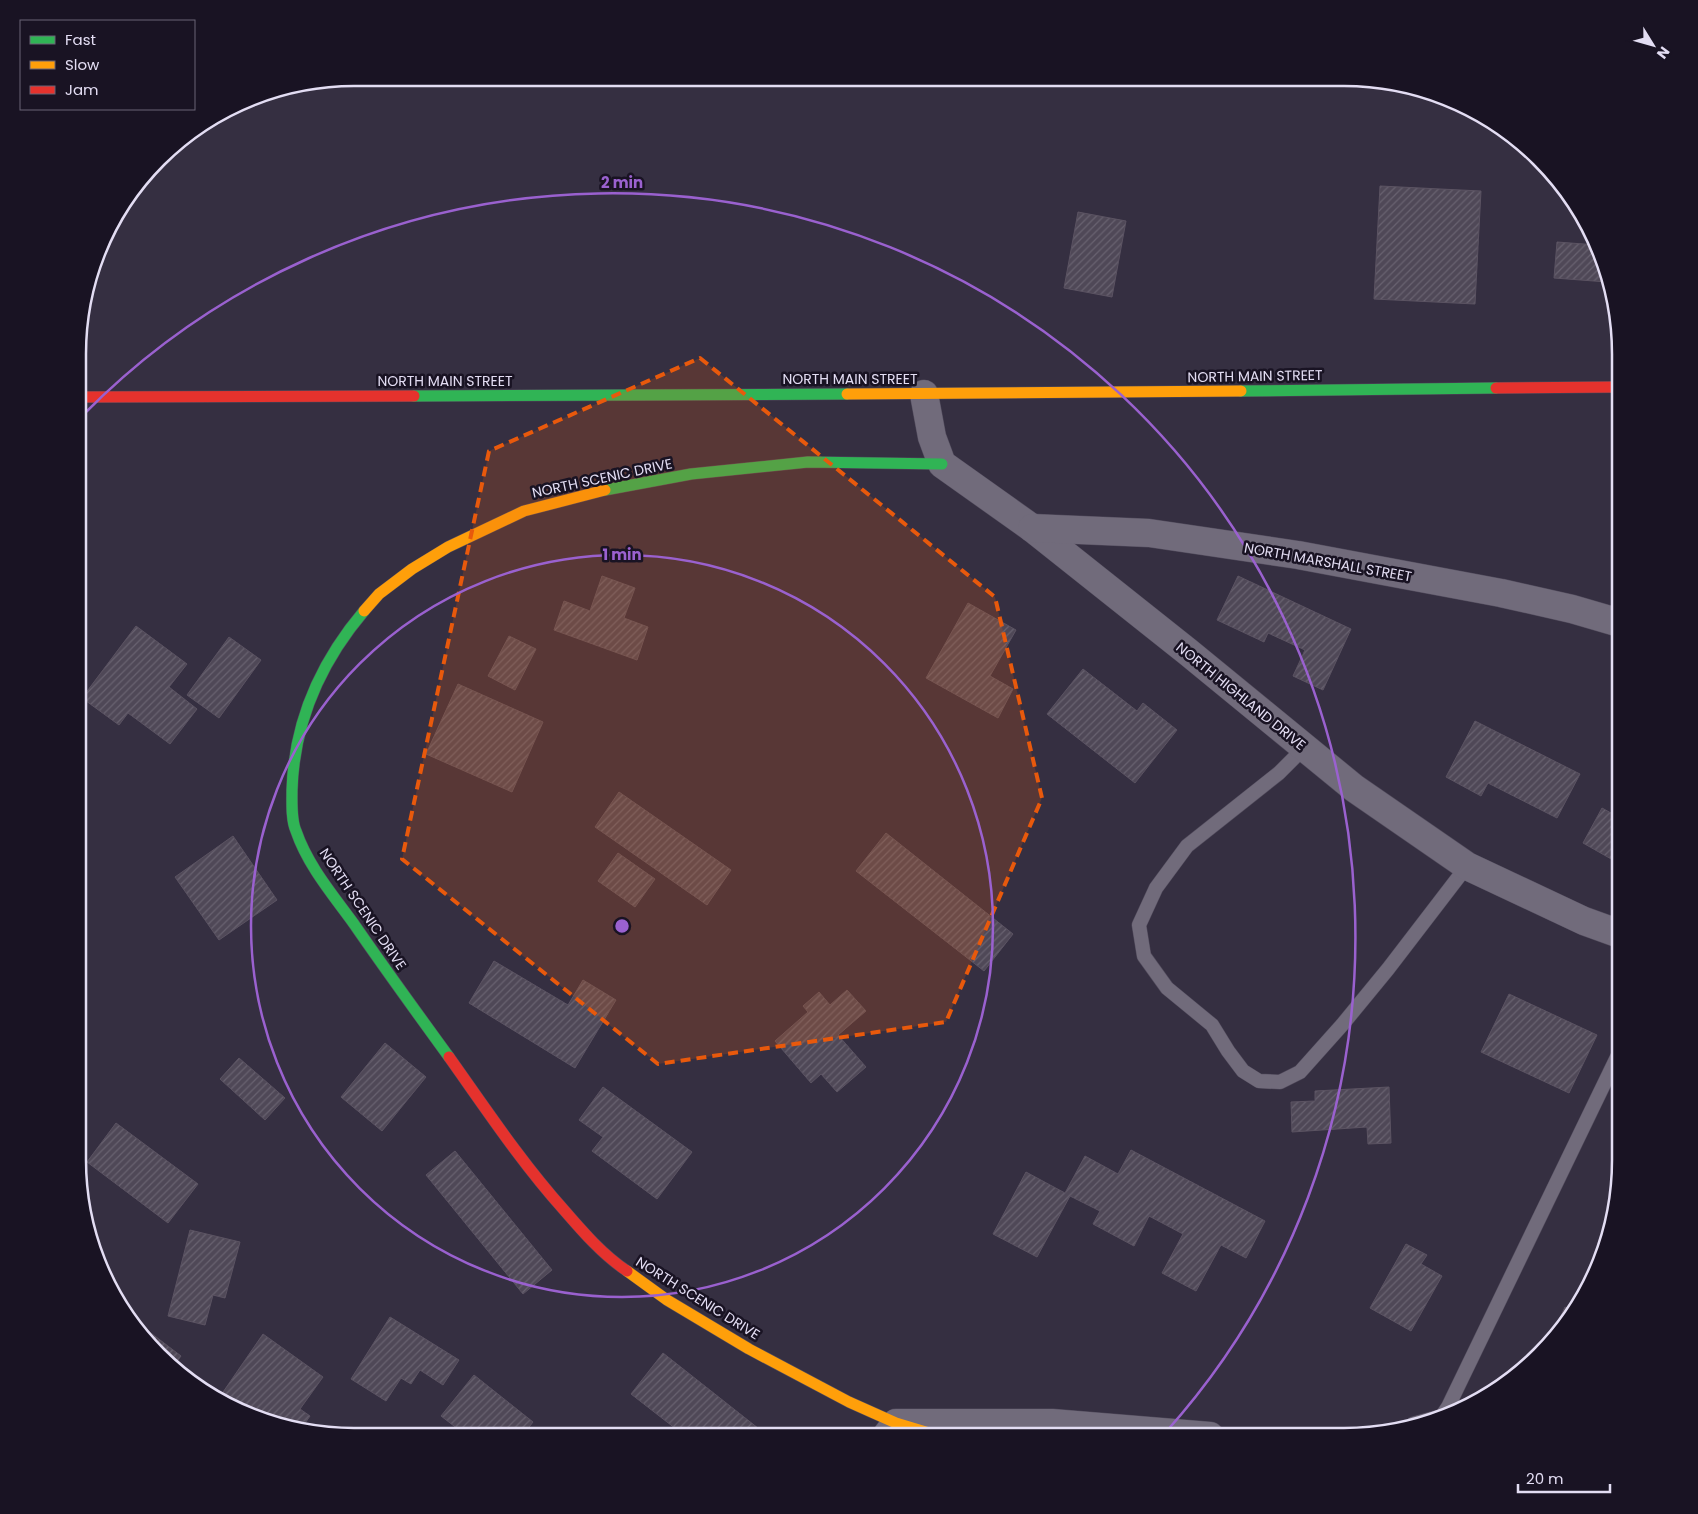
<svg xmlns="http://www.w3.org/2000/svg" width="1698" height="1514" font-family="Poppins,sans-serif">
<defs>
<pattern id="building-hatch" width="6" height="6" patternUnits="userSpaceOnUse" patternTransform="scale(1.25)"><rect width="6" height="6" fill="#4f4857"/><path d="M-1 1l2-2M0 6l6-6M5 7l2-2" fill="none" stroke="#686270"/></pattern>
</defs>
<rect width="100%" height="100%" fill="#352f41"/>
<!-- building -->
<g fill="url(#building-hatch)" stroke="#5b5362">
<polygon points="1380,186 1481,191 1475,304 1374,299"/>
<polygon points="1078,212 1126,221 1112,297 1064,288"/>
<polygon points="1557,242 1597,245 1607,282 1554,278"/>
<polygon points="602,576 635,588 624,618 648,627 637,660 554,630 564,601 590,611"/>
<polygon points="1238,576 1351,629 1323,690 1293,676 1305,650 1268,633 1264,642 1217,620"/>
<polygon points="968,603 1016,630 990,676 1013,689 998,718 926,678"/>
<polygon points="136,626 187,664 169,687 197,709 170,744 128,713 119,725 82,698"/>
<polygon points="509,636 536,649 515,690 488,676"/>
<polygon points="229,637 261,660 219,718 187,695"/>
<polygon points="1083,669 1137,711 1143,703 1177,730 1135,783 1047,714"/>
<polygon points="458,684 543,722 512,792 426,754"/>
<polygon points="1475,721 1580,774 1557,818 1488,783 1481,796 1446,777"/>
<polygon points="619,792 731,870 707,905 595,827"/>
<polygon points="1602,808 1620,818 1620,864 1583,843"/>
<polygon points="886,833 1013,934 984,971 856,871"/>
<polygon points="233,836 277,900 219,940 175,877"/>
<polygon points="618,853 655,879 635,907 598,881"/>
<polygon points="494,961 568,1005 583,980 616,1000 575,1068 469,1003"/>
<polygon points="847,990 866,1011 838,1035 866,1067 837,1092 821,1074 811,1083 775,1041 808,1012 803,1006 819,992 830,1005"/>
<polygon points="1509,994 1597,1035 1569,1093 1481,1052"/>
<polygon points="385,1043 426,1077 382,1131 341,1097"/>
<polygon points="239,1058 285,1098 265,1120 220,1079"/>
<polygon points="603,1087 692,1152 657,1199 592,1151 603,1137 579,1120"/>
<polygon points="1389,1087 1391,1143 1368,1144 1367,1127 1292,1132 1291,1102 1315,1101 1315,1091"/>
<polygon points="116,1123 198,1184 168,1223 87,1162"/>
<polygon points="1131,1150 1265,1221 1246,1258 1221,1245 1196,1291 1162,1273 1183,1234 1149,1216 1134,1246 1093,1224 1100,1211 1070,1196 1037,1257 993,1234 1026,1172 1065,1193 1085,1156 1118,1174"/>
<polygon points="455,1151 552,1270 523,1294 426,1175"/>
<polygon points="190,1230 240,1242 225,1298 213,1295 205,1325 168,1316"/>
<polygon points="1406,1244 1427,1255 1421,1264 1442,1276 1411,1331 1370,1308"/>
<polygon points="1565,1307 1571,1310 1554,1331"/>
<polygon points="390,1317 459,1360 443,1385 420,1370 411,1384 401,1378 386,1401 351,1379"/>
<polygon points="143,1327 181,1356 175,1364 146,1342 140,1332"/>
<polygon points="263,1334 323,1377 300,1409 310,1416 301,1429 283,1427 247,1413 221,1395"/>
<polygon points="663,1353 768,1436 685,1436 631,1394"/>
<polygon points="474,1375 533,1422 522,1436 467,1436 441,1416"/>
</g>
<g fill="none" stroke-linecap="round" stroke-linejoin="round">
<defs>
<g id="lane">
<polyline points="1304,748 1279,773 1187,846 1156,888 1139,925 1144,956 1167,988 1212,1025 1228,1051 1243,1071 1259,1081 1280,1082 1300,1072 1342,1025 1388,969 1467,866"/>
<polyline points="1413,1424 1442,1416 1448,1407 1620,1051"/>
</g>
<g id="street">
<polyline points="924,394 932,437 942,464 1032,528 1188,652 1354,788 1467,866 1584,921 1620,934"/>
<polyline points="1032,528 1149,533 1298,555 1501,593 1572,609 1620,623"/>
<polyline points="886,1436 896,1423 1052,1423 1210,1436"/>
</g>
<g id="fast">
<polyline points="1241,391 1496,388"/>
<polyline points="414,396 847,394"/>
<polyline points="605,490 691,474 808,462 942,464"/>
<path d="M364 611C320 663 294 722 292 790 292 802 291 820 296 831 308 866 333 895 354 924 385 969 417 1013 449 1057"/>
</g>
<g id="slow">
<polyline points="847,394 1241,391"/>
<polyline points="364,611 379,594 412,569 448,547 524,511 605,490"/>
<polyline points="627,1271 667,1300 749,1349 849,1402 896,1423 939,1436"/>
</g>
<g id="jam">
<polyline points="1496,388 1620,387"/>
<polyline points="80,397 414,396"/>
<path d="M449 1057C486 1109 521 1162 564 1210 583 1232 603 1255 627 1271"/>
</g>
</defs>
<!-- lane casing -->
<use href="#lane" stroke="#514b5c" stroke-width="15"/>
<!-- street casing -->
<use href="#street" stroke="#514b5c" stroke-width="29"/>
<!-- fast casing -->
<use href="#fast" stroke="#514b5c" stroke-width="12"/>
<!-- slow casing -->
<use href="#slow" stroke="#514b5c" stroke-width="12"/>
<!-- jam casing -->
<use href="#jam" stroke="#514b5c" stroke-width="12"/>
<!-- lane -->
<use href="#lane" stroke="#716b7b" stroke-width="14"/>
<!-- street -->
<use href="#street" stroke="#716b7b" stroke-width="28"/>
<!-- fast -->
<use href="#fast" stroke="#30b455" stroke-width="11"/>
<!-- slow -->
<use href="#slow" stroke="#ff9f0a" stroke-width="11"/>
<!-- jam -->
<use href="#jam" stroke="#e5322d" stroke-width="11"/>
</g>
<!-- marked area -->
<path fill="#e8590c" fill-opacity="0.2" stroke="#e8590c" stroke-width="4" stroke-dasharray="10 6" stroke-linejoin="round" d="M700 358 995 597 1042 798 946 1022 658 1064 402 859 489 451Z"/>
<!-- distance rings -->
<g fill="none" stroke="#9a61cf" stroke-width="2.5">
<circle cx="622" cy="926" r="371"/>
<path d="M83 415A743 743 0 0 1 1165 1433"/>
</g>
<g text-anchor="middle" stroke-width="5" stroke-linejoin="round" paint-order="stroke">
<!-- street labels -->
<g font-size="14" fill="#e3ddf3" stroke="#191323">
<text transform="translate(1255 376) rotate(-1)" y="5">NORTH MAIN STREET</text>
<text x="850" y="384">NORTH MAIN STREET</text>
<text x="445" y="386">NORTH MAIN STREET</text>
<text transform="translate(602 478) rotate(-12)" y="5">NORTH SCENIC DRIVE</text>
<text transform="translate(1328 562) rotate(10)" y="5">NORTH MARSHALL STREET</text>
<text transform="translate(1241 696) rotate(39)" y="5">NORTH HIGHLAND DRIVE</text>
<text transform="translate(363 909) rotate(56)" y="5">NORTH SCENIC DRIVE</text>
<text transform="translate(698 1298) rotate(32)" y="5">NORTH SCENIC DRIVE</text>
</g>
</g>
<!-- crop -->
<path d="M0 0H1698V1514H0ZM354 86H1344A268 268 0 0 1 1612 354V1160A268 268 0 0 1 1344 1428H354A268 268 0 0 1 86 1160V354A268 268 0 0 1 354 86Z" fill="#191323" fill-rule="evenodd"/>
<path fill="none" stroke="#e3ddf3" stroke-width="2.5" d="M354 86H1344A268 268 0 0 1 1612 354V1160A268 268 0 0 1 1344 1428H354A268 268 0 0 1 86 1160V354A268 268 0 0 1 354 86Z"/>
<circle cx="622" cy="926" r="8" fill="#9a61cf" stroke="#191323" stroke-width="2.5"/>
<g font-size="15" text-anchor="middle" font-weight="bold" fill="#9a61cf" stroke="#191323" stroke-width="5" stroke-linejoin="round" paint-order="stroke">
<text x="622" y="188">2 min</text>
<text x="622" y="560">1 min</text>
</g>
<!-- legend -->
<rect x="20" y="20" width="175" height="90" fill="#191323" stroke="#6a6476"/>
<rect x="30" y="36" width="25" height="8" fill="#30b455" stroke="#6a6476"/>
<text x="65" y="45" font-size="15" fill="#e3ddf3">Fast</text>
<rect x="30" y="61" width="25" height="8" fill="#ff9f0a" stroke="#6a6476"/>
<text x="65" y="70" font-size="15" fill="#e3ddf3">Slow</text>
<rect x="30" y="86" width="25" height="8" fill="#e5322d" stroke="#6a6476"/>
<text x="65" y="95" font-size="15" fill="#e3ddf3">Jam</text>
<!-- north arrow -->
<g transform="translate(1653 45) rotate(127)" stroke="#191323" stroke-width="4" paint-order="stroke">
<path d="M0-4L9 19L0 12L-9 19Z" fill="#e3ddf3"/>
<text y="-8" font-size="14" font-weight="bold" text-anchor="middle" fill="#e3ddf3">N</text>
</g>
<!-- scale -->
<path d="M1518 1484v8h92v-8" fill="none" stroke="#e3ddf3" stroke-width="2.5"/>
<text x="1526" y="1484" font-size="15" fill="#e3ddf3" stroke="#191323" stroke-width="4" paint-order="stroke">20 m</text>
</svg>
